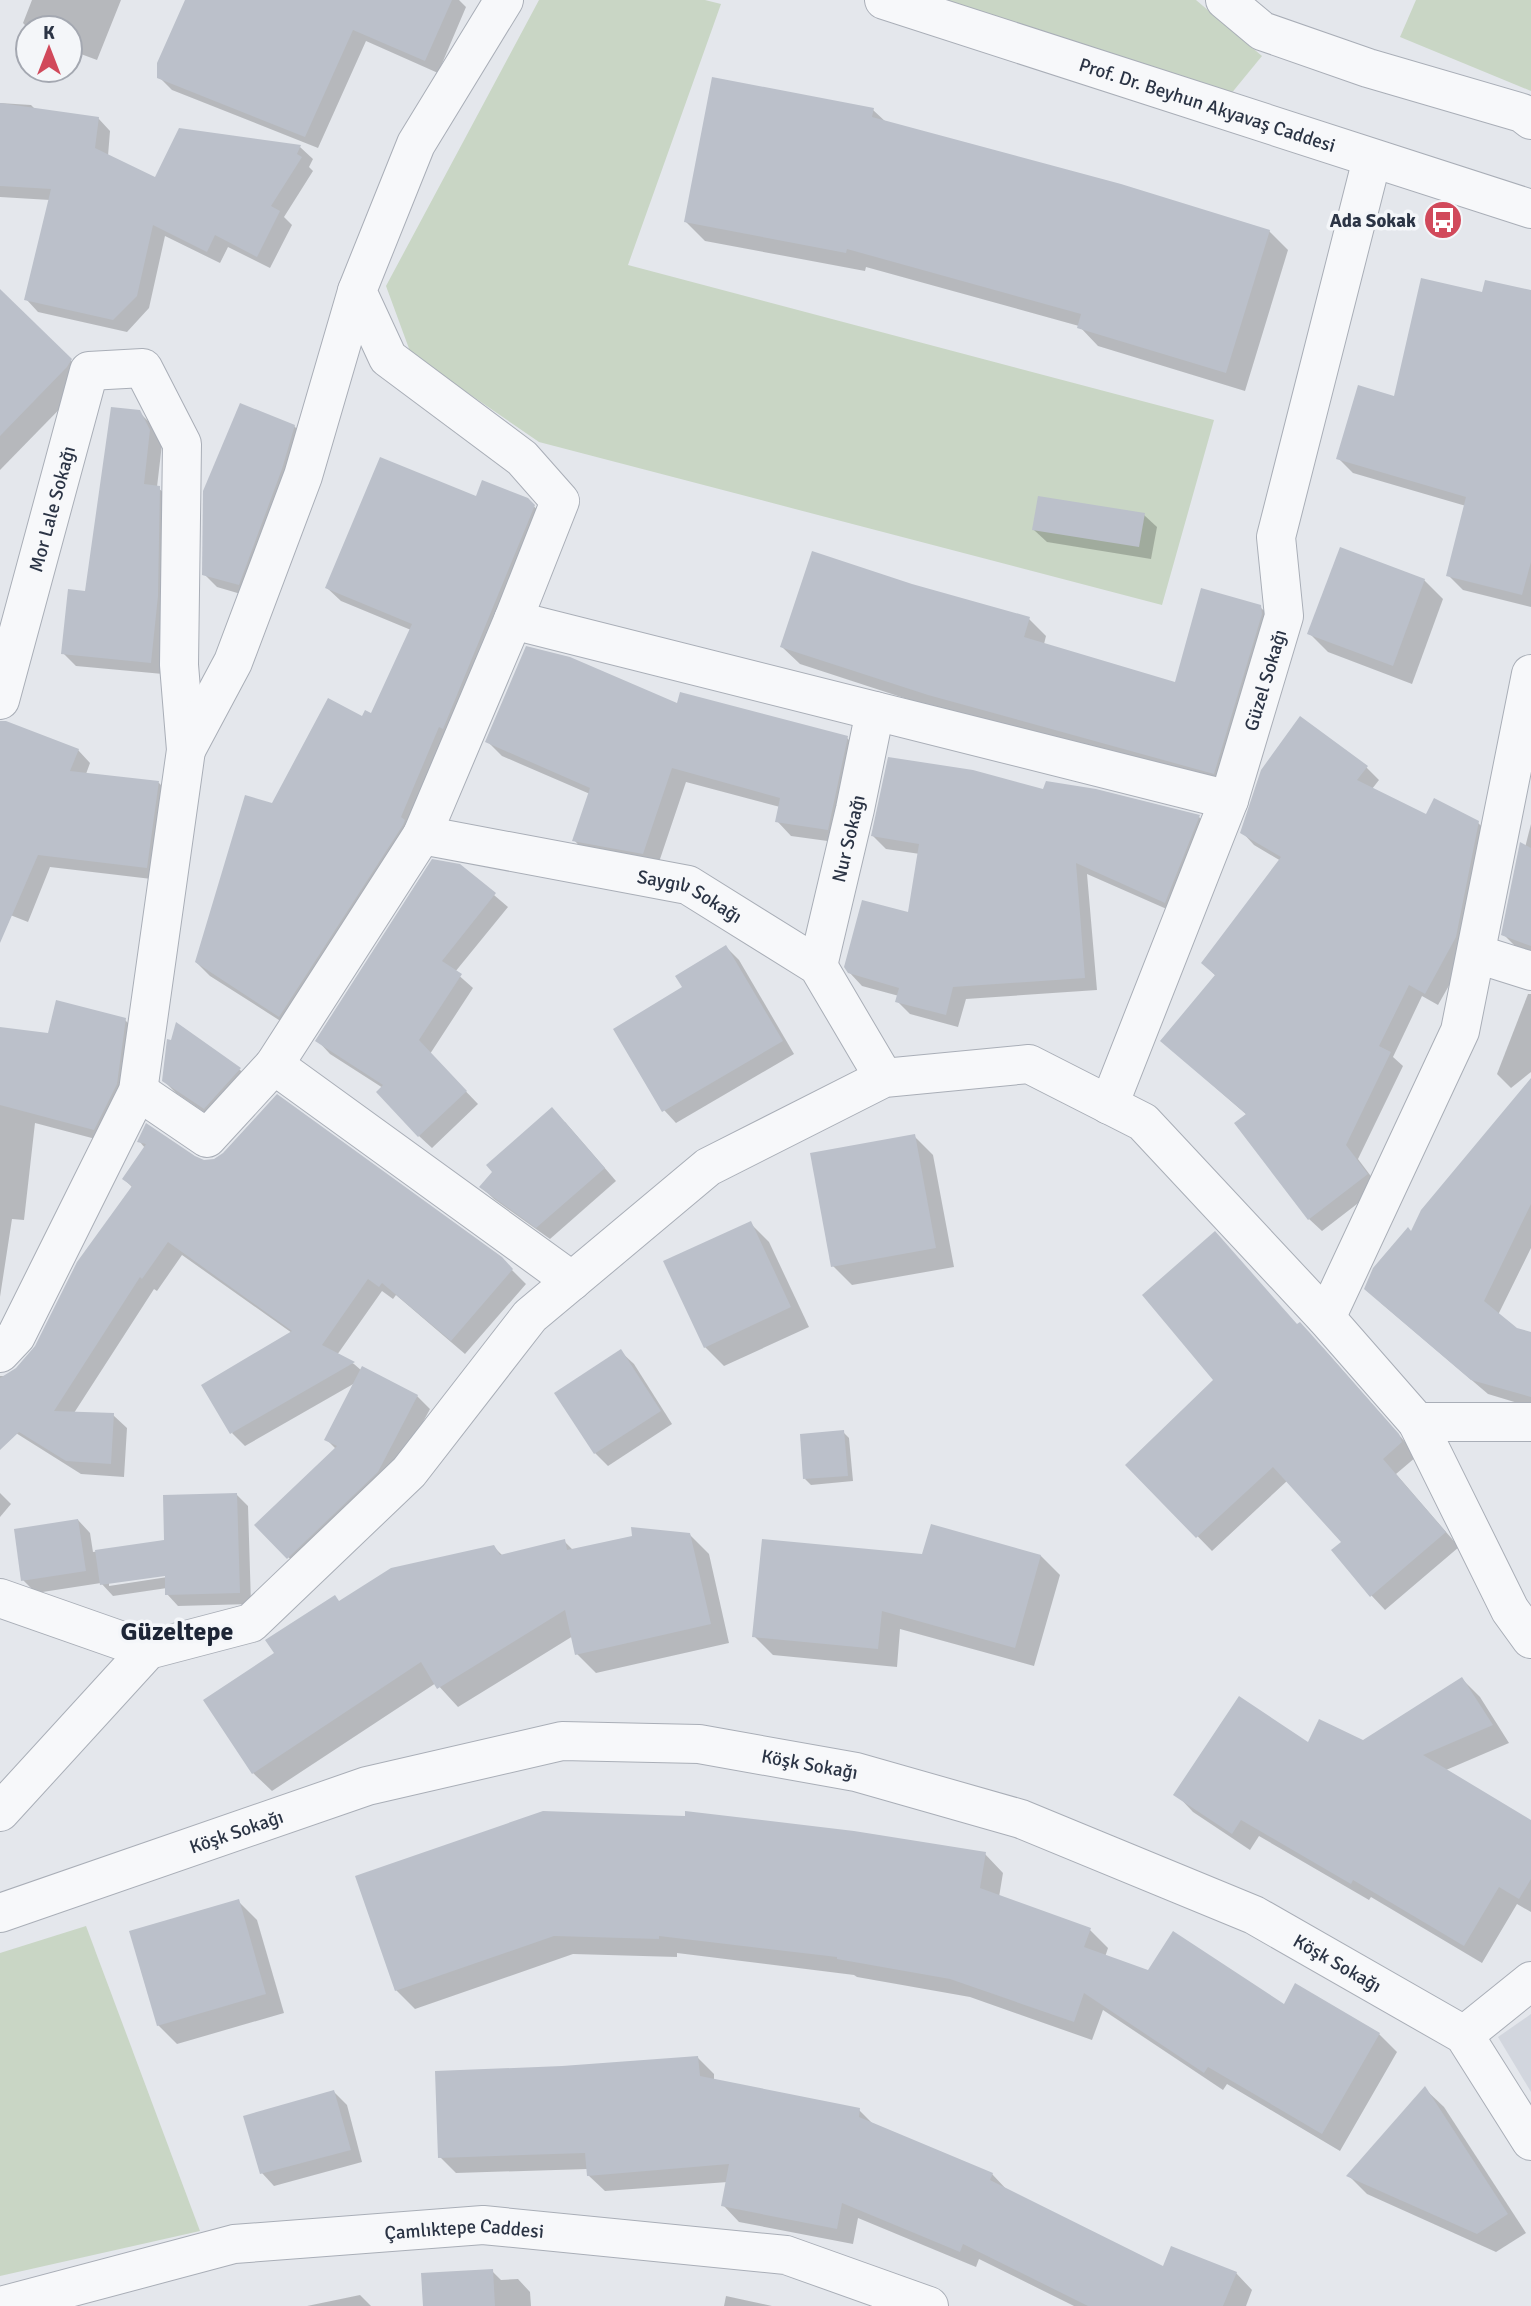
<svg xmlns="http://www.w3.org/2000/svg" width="1531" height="2306" font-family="Signika,sans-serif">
<rect width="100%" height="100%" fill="#e4e7ec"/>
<!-- built -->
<polygon fill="#d2d6de" points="1531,2014 1531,2092 1498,2037"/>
<!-- green -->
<g fill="#c9d6c5">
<polygon points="539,0 705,0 721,4 628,265 1214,420 1162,605 539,442 411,354 386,286"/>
<polygon points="942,0 1196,0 1262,56 1230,95"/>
<polygon points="1416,0 1531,0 1531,91 1400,37"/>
<polygon points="86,1926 200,2231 0,2276 0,1953"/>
</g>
<!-- shadow -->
<g fill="#0003" fill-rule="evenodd">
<polygon points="32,0 121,0 97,60 70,50 70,28 28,28 23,23"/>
<polygon points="187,0 459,0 466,7 438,73 366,41 318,148 172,90 159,77"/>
<polygon points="0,103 31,105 36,110 98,118 110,131 108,156 156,179 300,147 313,159 309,167 313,171 284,217 292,225 270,268 228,247 220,263 165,236 149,308 127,332 38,312 26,299 50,200 0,197"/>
<polygon points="873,110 886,122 1269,231 1288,250 1245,391 1098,346 1079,326 866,267 865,271 705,241 686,222"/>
<polygon points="0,292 88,377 84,384 0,470"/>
<polygon points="1531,292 1531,607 1463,590 1448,575 1466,506 1353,473 1338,458 1395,398 1484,294"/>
<polygon points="139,412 152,425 162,444 157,487 172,500 163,674 76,666 63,653 87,593"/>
<polygon points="294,426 307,439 251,597 217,587 204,574"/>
<polygon points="477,498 527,500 542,514 457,741 293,1029 210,976 196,962 272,805 363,719 372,715 411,630 341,601 327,588"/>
<polygon points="1144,515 1157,527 1151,559 1047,542 1034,530"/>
<polygon points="1424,580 1443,599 1412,684 1328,652 1309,633"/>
<polygon points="911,585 1029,619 1046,636 1044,644 1176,684 1260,607 1278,624 1231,790 947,712 800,664 782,647"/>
<polygon points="679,705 847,738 861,752 842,843 791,836 777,821 780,807 686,782 657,868 588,855 574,840 590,794 502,756 487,741"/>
<polygon points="0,728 78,750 90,763 86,774 159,783 171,796 160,880 50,867 28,922 0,911"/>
<polygon points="1366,767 1379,780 1372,789 1427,816 1478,823 1491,835 1469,950 1438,1005 1422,996 1393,1057 1403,1066 1358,1159 1379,1187 1322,1231 1309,1219 1247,1115 1162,1041 1216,976 1203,963 1281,861 1254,845 1242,832"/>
<polygon points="1045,791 1199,817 1211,829 1178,914 1087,874 1097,990 966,999 958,1027 910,1014 897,1001 899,996 862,986 849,972 909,914 920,854 886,849 873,836"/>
<polygon points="1531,824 1531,954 1518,949 1503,934"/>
<polygon points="460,866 508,907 455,972 473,988 430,1054 478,1104 432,1148 419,1136 383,1088 330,1054 318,1041"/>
<polygon points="726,947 739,960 794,1054 676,1123 664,1110 684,988"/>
<polygon points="1528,994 1531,994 1531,1072 1511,1088 1497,1074"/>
<polygon points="125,1020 138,1033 107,1142 35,1123 24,1220 12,1219 0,1297 0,1029 49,1034"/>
<polygon points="177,1025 240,1070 253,1082 217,1121 176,1093 163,1080"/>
<polygon points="1531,1081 1531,1248 1498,1315 1516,1329 1531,1334 1531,1407 1488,1394 1381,1303 1412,1233"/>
<polygon points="565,1122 616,1181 550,1239 494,1199 481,1187 494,1172"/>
<polygon points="914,1136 933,1155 954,1267 852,1285 833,1266"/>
<polygon points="139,1141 501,1259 526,1284 465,1354 396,1295 393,1299 382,1291 337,1355 354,1364 362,1371 417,1396 430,1409 390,1484 301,1570 257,1525 336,1449 326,1439 355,1383 245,1446 232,1433 292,1333 182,1255 157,1291 154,1289 74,1413 113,1415 127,1428 124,1477 81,1474 0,1423 0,1376 6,1376 17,1370 37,1347 133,1188 124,1179 145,1148"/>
<polygon points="750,1223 769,1242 809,1327 724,1366 705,1347"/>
<polygon points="1298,1326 1324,1349 1413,1451 1416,1457 1396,1474 1459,1547 1385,1610 1371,1595 1343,1542 1287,1481 1212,1551 1128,1465"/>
<polygon points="621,1352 634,1364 672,1424 608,1466 595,1453"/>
<polygon points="843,1432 849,1438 853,1481 811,1485 805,1479"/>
<polygon points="0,1493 11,1504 0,1517"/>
<path d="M236 1494 248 1506 251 1604 178 1606 167 1594V1588L113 1596 101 1583 36 1593 23 1580 78 1520 90 1533 93 1552 166 1542ZM173 1573 174 1576 109 1586V1582Z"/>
<polygon points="690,1535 709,1554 729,1643 596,1673 577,1654 573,1636 458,1707 436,1683 272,1791 253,1773 277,1653 339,1602 494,1547 503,1556 564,1541 573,1550"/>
<polygon points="924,1556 1041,1556 1060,1575 1034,1666 900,1629 897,1667 773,1655 754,1636"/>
<polygon points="1462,1679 1480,1697 1509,1743 1446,1770 1531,1822 1531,1912 1517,1904 1482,1963 1371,1897 1369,1900 1259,1836 1250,1850 1193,1812 1176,1794 1308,1745 1363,1742"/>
<polygon points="985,1854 1003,1873 999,1897 1090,1930 1108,1948 1105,1957 1149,1972 1284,2006 1379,2034 1397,2052 1340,2151 1227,2084 1223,2090 1103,2010 1092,2040 970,1997 857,1977 854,1975 677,1953 677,1957 573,1954 415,2009 396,1990 357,1877"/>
<polygon points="238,1901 257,1920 284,2013 177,2044 158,2025"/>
<polygon points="698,2058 714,2074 714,2081 859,2110 875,2126 992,2174 1008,2191 1164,2268 1236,2273 1252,2290 1246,2306 1074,2306 979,2259 976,2267 858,2218 853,2244 739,2222 723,2205 728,2182 605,2191 588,2175 588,2169 456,2173 440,2157 562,2068"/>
<polygon points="1425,2089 1444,2107 1526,2233 1496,2252 1367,2194 1349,2176"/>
<polygon points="334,2092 347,2105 362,2162 274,2186 262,2173"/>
<polygon points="492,2271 501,2280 518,2279 530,2292 531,2306 425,2306"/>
<polygon points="360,2295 371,2306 307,2306"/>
<polygon points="726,2296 772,2306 724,2306"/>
</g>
<!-- building -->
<g fill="#bbc0ca">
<polygon points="185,0 452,0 425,61 353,30 305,137 157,78 157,63"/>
<polygon points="712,77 874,108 872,117 1121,184 1270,230 1226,373 1077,328 1081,314 847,249 846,253 684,222"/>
<polygon points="0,103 99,117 95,148 155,177 179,128 301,145 297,154 302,157 271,206 280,211 257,257 215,235 207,252 153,225 137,296 113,320 24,300 51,189 0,186"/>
<polygon points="1421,278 1482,292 1485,280 1531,290 1531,562 1522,595 1446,576 1466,497 1336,459 1358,385 1394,396"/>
<polygon points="0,289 72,359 67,367 0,436"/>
<polygon points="240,403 295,425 282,469 239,585 202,575 203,491"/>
<polygon points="111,407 140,410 150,430 144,484 160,486 158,596 151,663 61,654 68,589 85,591"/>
<polygon points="380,457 476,496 482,480 528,498 535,505 443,729 439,727 401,817 405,820 403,825 279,1017 195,962 245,795 272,803 328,698 362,716 365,710 371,713 412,624 325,588"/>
<polygon points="1038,496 1145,513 1139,547 1032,530"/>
<polygon points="1340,547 1425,579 1393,666 1307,634"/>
<polygon points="812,551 912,584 1030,617 1024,637 1175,682 1201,588 1261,605 1262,614 1214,774 928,695 780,647"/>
<polygon points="526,646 570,657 677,703 680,692 848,736 828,830 775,822 780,798 672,768 643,854 572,841 590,788 485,742"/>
<polygon points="1300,716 1368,766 1357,780 1426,814 1434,798 1479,821 1456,937 1425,994 1409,985 1379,1046 1391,1052 1346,1145 1368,1174 1308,1220 1234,1123 1246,1114 1160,1041 1215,975 1201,963 1281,857 1240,833 1261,770"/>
<polygon points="0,721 6,721 79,749 70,771 159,781 147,868 38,855 0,943"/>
<polygon points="888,757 973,770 1043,789 1046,781 1096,789 1200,815 1165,903 1076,863 1085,978 953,987 946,1015 895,1002 899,988 848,973 844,967 862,900 908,912 919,844 871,836"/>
<polygon points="1520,842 1531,848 1531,946 1501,935"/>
<polygon points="432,859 460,864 496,893 442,961 462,974 419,1040 467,1091 418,1137 376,1092 383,1085 315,1041"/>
<polygon points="726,945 783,1041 662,1112 613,1029 682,987 675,976"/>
<polygon points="56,1000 126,1018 117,1084 94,1130 0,1105 0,1027 48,1033"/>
<polygon points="176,1022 241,1068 204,1109 162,1081 167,1039 171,1040"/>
<polygon points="1531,1078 1531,1204 1484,1301 1517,1328 1531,1332 1531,1397 1471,1380 1364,1289 1373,1268 1408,1227 1411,1231 1421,1210"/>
<polygon points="277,1094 502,1257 513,1269 451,1341 382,1283 379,1287 368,1279 322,1345 355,1362 230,1434 201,1385 292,1331 168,1242 142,1279 140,1277 54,1411 114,1413 111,1464 66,1461 19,1432 0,1450 0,1378 16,1368 35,1346 77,1262 132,1186 122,1179 146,1144 137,1142 146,1123 195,1156 204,1160 214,1159 223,1153"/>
<polygon points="552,1107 605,1168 536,1228 479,1187 492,1172 486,1165"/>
<polygon points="915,1134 936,1248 831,1267 810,1153"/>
<polygon points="751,1221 791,1307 704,1348 663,1261"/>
<polygon points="1215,1231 1297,1324 1300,1322 1310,1333 1399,1434 1402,1442 1383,1459 1446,1532 1370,1597 1331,1550 1341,1542 1273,1467 1196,1538 1125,1465 1213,1380 1142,1295"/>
<polygon points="621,1349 661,1411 594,1454 554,1393"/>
<polygon points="362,1366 418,1395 378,1472 287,1559 254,1525 337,1446 324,1440"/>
<polygon points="844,1430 848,1476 803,1479 800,1434"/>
<polygon points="237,1493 240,1593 165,1595 165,1576 100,1585 95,1550 164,1540 163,1495"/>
<polygon points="78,1519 86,1571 21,1581 14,1529"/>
<polygon points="931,1524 1041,1555 1015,1648 882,1611 878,1649 752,1637 762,1539 922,1554"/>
<polygon points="631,1527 690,1533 711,1624 575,1655 565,1610 437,1689 421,1662 252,1774 203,1700 274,1653 265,1640 335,1595 339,1601 391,1568 494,1545 500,1555 565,1539 567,1550 632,1536"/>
<polygon points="1462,1677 1493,1725 1423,1755 1531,1820 1531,1879 1519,1899 1499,1887 1464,1946 1353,1880 1351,1884 1241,1820 1232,1834 1173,1795 1239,1696 1308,1742 1319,1719 1363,1740"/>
<polygon points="543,1811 685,1816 685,1811 854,1831 986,1852 980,1888 1091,1928 1084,1947 1148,1970 1173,1931 1284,2004 1295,1983 1380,2033 1322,2134 1208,2067 1204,2073 1084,1993 1074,2022 950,1979 837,1959 837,1957 659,1936 659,1939 554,1936 395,1991 355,1876"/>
<polygon points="239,1899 266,1994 157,2026 129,1931"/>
<polygon points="698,2056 700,2076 860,2108 859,2117 993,2173 990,2180 1163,2266 1171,2246 1237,2272 1223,2306 1088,2306 963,2244 960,2252 842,2203 837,2229 721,2206 729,2164 587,2176 585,2153 438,2158 435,2071 562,2066"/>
<polygon points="1425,2086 1508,2214 1477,2234 1346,2176"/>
<polygon points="334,2090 351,2150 260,2174 243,2116"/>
<polygon points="493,2269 495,2306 423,2306 421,2273"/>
</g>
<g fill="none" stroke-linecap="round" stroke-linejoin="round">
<defs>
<g id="minor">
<polyline points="504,0 416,144 357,291 388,358 522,458 560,501 513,620"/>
<path id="s1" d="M884 0 1531 209"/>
<polyline points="1225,0 1262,31 1368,68 1522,113 1531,120"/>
<path id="s2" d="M0 700 89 371 143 368 182 444 179 665 186 750 138 1091 16 1336 0 1353"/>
<polyline points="186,750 233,662 303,476 357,291"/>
<path id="s3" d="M422 835 688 885 818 966 884 1078"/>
<polyline points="1477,954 1531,971"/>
<path id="s4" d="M818 966 855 809 875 711"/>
<polyline points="274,1065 572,1281"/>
<polyline points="138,1091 207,1138 274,1065 422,835 513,620 1229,800"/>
<path id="s5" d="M1109 1105 1229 800 1284 616 1276 537 1372 159"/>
<polyline points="1326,1318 1460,1031 1531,674"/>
<polyline points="1417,1422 1531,1422"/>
<polyline points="0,1598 148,1650"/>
<polyline points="0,1812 148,1650 251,1623 409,1472 530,1316 708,1167 884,1078 1029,1064 1143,1122 1326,1318 1417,1422 1510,1610 1531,1639"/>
<path id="s6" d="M0 1913 367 1786 562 1741 699 1744 856 1772 1021 1819 1254 1915 1464 2035 1531 2141"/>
<polyline points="1464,2035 1531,1981"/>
<path id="s7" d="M1 2306 234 2244 483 2225 786 2255 929 2306"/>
</g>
</defs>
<!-- minor casing -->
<use href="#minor" stroke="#a9aeb7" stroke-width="40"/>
<!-- minor -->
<use href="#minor" stroke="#f7f8fa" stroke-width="38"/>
</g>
<!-- icons -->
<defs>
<symbol id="bus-disc" viewBox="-11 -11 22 22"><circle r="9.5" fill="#d1495b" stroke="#f4f6f9"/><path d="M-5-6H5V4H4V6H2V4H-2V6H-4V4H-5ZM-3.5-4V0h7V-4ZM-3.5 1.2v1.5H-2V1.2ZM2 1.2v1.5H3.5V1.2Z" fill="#fff"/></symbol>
</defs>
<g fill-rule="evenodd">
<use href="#bus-disc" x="1421" y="198" width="44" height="44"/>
</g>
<g text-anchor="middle" stroke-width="7" stroke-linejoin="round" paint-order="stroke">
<!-- street labels -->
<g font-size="19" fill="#2b3445" stroke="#f4f6f9">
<text dy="7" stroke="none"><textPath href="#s1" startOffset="340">Prof. Dr. Beyhun Akyavaş Caddesi</textPath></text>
<text dy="7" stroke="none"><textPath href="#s2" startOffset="198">Mor Lale Sokağı</textPath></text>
<text dy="7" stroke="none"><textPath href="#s5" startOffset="453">Güzel Sokağı</textPath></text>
<text dy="7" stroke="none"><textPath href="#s4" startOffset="131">Nur Sokağı</textPath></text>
<text dy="7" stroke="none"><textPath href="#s3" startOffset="276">Saygılı Sokağı</textPath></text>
<text dy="7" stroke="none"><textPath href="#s6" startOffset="838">Köşk Sokağı</textPath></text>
<text dy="7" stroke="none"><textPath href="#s6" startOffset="250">Köşk Sokağı</textPath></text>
<text dy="7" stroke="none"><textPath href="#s6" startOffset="1405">Köşk Sokağı</textPath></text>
<text dy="7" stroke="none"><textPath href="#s7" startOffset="472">Çamlıktepe Caddesi</textPath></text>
</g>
<!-- poi labels -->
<g font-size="19" font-weight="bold" fill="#2b3445" stroke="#f4f6f9" text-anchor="end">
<text x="1416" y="227">Ada Sokak</text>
</g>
<!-- district labels -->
<g font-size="26" font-weight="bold" fill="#1d2536" stroke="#f4f6f9">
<text x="177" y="1640">Güzeltepe</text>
</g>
</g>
<!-- north arrow -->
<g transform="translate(49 49)"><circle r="33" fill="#f4f6f9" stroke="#a4a8b1" stroke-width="2"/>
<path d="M0-5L12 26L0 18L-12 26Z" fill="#d1495b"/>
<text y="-10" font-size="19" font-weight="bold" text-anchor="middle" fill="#2b3445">K</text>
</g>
</svg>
